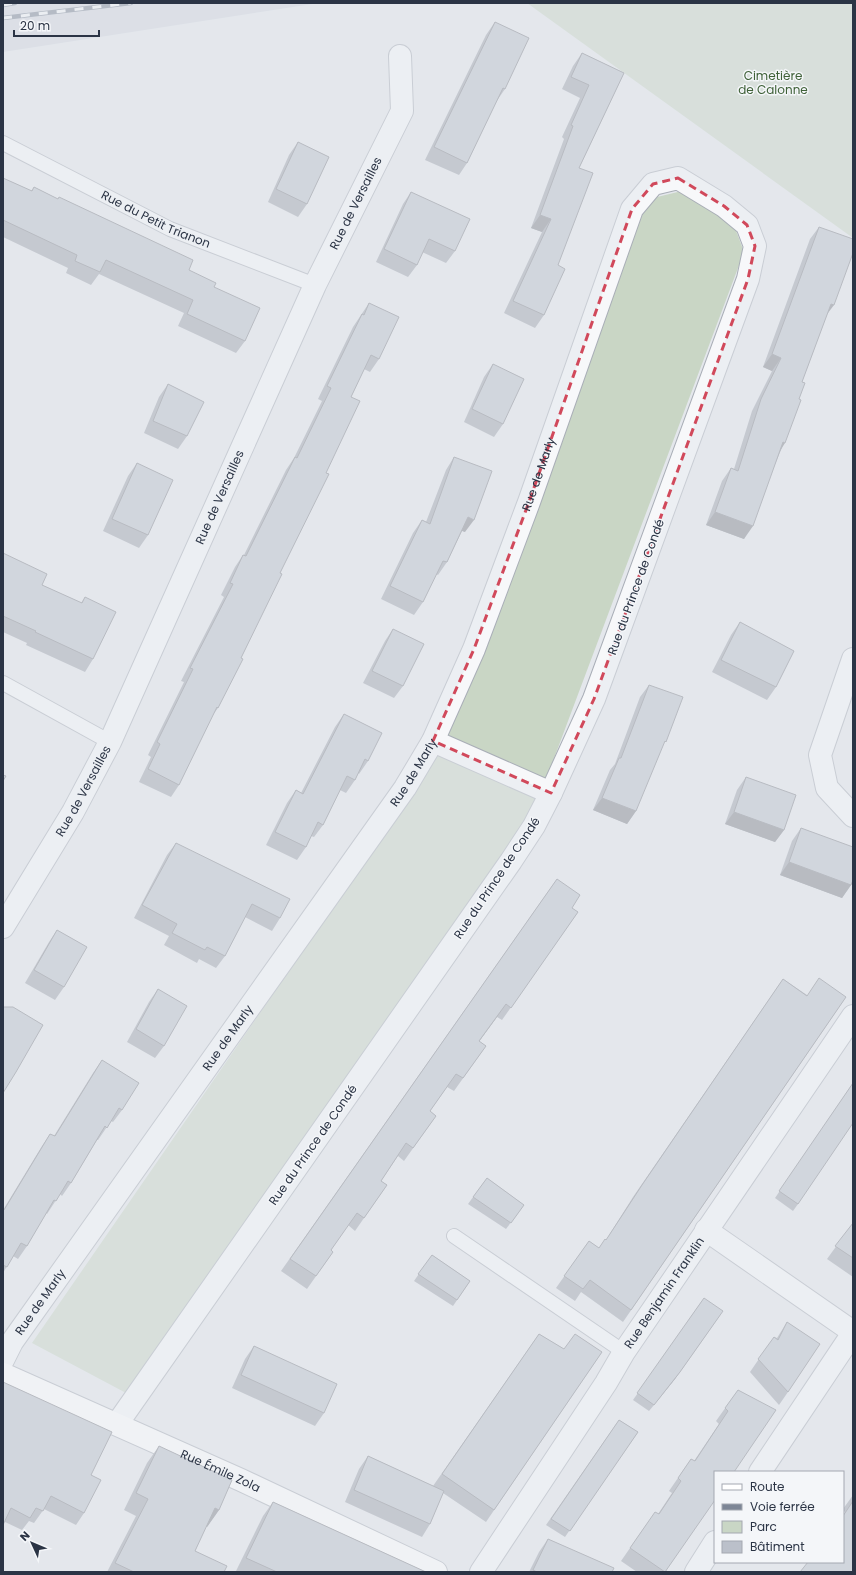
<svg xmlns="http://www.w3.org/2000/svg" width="856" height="1575" font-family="Poppins,sans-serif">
<rect width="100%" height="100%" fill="#e4e7ec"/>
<!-- built -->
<polygon fill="#d2d6de" points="3,3 319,3 3,52"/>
<!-- green -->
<g fill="#c9d6c5">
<polygon points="527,3 853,3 853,238"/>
<polygon points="686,190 731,217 744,252 535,809 143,1402 32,1343 416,787 640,212 653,198"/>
</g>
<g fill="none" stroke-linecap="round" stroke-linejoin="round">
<defs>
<g id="lane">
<path id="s1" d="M3 143 170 229 315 285"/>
<polyline points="3,683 110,742"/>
<polyline points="454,1236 624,1352"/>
</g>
<g id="street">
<polyline points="853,659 820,755 827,788 853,816"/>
<polyline points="433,741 551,793"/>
<path id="s2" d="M3 927 73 812 110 742 315 285 402 111 400 56"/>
<polyline points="706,1230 853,1332"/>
<path id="s3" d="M3 1360 12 1342 405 788 433 741 474 649 529 502 632 209 653 184 678 178 724 206 747 225 755 246 748 279 594 699 551 793 534 826 511 861 117 1424"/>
<polyline points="760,1472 853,1333"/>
<path id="s4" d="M481 1572 606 1383 624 1352 853 1016"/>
<polyline points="696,1572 715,1542"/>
</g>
<g id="secondary">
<path id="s5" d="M3 1374 241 1480 436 1572"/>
</g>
</defs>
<!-- lane casing -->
<use href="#lane" stroke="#a9aeb7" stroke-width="16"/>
<!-- street casing -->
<use href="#street" stroke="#a9aeb7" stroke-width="24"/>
<!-- secondary casing -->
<use href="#secondary" stroke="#a9aeb7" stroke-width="24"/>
<!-- lane -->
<use href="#lane" stroke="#f7f8fa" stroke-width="14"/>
<!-- street -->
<use href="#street" stroke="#f7f8fa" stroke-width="22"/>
<!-- secondary -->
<use href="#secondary" stroke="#fff" stroke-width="22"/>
<defs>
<g id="rail">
<polyline points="3,5 15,3"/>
<polyline points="3,18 131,3"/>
</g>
</defs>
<!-- rail casing -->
<use href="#rail" stroke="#7d8696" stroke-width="4.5"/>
<!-- rail -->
<use href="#rail" stroke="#f4f6f9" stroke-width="3" stroke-dasharray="9" stroke-linecap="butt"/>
</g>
<!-- wall -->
<g fill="#a1a5ae">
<polygon points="495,22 505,89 496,102 467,163 459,175 425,160 486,35"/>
<polygon points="582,53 624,73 579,168 558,265 544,315 535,328 504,313 542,232 531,228 564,139 562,137 580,98 562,89 573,66"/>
<polygon points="298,142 307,204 298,217 268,202 289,155"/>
<polygon points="3,178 31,191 34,187 189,270 214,287 245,341 236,353 178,326 184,313 99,274 91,285 66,273 68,268 3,237"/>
<polygon points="411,192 455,251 446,263 422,252 417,265 408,277 376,262 403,204"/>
<polygon points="819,227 827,314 802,382 799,399 781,450 744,539 706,525 722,481 731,468 734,469 752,411 772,371 763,367 810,239"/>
<polygon points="369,303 379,359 370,372 364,369 351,397 280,573 218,708 212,716 179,785 171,797 139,782 151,757 148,755 184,682 181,681 224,597 221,595 235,567 243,555 244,555 286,470 294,458 322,401 318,399 353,327"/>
<polygon points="493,364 503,424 494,437 464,422 484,377"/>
<polygon points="168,384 187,436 178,449 144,433 159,397"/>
<polygon points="454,457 465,532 462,531 447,562 438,575 436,574 423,602 414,615 381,599 413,533 422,520 426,522 446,470"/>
<polygon points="137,463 148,535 139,548 103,531 128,476"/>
<polygon points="3,553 42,585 81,603 85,597 93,659 85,672 26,645 27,643 3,632"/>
<polygon points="740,622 776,687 767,700 712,672 731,635"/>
<polygon points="393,629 403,686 394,698 363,683 385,641"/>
<polygon points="649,685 636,811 627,824 593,810 610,770 615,764 640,697"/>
<polygon points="344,714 368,761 359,774 358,773 355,780 346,793 340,790 323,825 314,837 311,836 306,847 297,860 266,845 287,803 296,790 301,793 335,727"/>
<polygon points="746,777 784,830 775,842 725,824 737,790"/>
<polygon points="801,828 851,885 842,898 780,875 792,841"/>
<polygon points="176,843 280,918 272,931 245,917 225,956 216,968 199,959 197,963 164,945 169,936 134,918 167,855"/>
<polygon points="557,879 572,908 578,912 502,1020 497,1017 479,1041 486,1046 454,1091 447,1087 430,1111 436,1116 404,1161 398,1156 381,1181 387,1185 355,1231 348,1225 331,1250 333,1252 307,1289 281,1271"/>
<polygon points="57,930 64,987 55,1000 25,983 49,942"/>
<polygon points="783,979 807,995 846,997 623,1322 581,1292 575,1301 556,1288 589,1241 599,1248 606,1240 633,1197"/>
<polygon points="158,989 164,1046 155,1058 127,1042 149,1002"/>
<polygon points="102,1060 122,1110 113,1122 111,1121 98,1140 97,1140 71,1183 62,1196 60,1194 47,1214 46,1213 27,1246 18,1259 13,1256 3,1273 3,1210 42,1146 50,1134 54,1136 93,1073"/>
<polygon points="853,1083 798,1204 793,1211 775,1198"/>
<polygon points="487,1178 524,1205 506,1229 468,1204"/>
<polygon points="853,1223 853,1277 827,1259"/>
<polygon points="432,1255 470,1281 453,1306 414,1281"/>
<polygon points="704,1298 675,1379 649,1411 633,1400"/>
<polygon points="787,1322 788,1392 779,1405 750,1372 774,1337 777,1338"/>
<polygon points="539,1334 564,1349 602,1352 486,1522 443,1493 430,1524 422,1537 345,1502 359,1469 368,1456 433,1486"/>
<polygon points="254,1346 324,1413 315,1426 232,1388 245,1359"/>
<polygon points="3,1382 91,1475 84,1513 76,1525 44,1509 34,1523 29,1521 22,1530 5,1522"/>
<polygon points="738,1390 666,1572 637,1572 621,1561 646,1525 658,1514 672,1493 669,1491 691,1459 694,1461 719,1424 716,1421"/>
<polygon points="619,1420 638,1432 565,1537 546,1525"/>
<polygon points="159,1446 219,1510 207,1527 206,1526 195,1551 224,1572 107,1572 136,1516 124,1510 147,1463"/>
<polygon points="853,1495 853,1570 843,1562 845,1512 843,1510 843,1509"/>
<polygon points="273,1502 426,1572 238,1572 236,1571 263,1516"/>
<polygon points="548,1539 612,1572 529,1572 539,1552"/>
</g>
<!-- shaded-wall -->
<g fill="#83868d">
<polygon points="540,215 551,219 542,232 531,228"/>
<polygon points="831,304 834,305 825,317"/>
<polygon points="772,354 781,358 772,371 763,367"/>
<polygon points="783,442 785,443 777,456"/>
<polygon points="715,512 753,526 744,539 706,525"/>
<polygon points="468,517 474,520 465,532 460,530"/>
<polygon points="602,798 636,811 627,824 593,810"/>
<polygon points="734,812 784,830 775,842 725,824"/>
<polygon points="789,862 851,885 842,898 780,875"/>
<polygon points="506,1004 497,1017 470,1054 479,1041"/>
<polygon points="723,1311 675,1379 649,1411 654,1405"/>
<polygon points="215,1508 219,1510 207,1527 203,1525"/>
</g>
<!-- building -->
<g fill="#bbc0ca" stroke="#83868d">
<polygon points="495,22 529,38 505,89 503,88 467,163 434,147"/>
<polygon points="582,53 624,73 579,168 593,173 558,265 565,269 544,315 513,301 551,219 540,215 573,126 571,125 589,85 571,77"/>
<polygon points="298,142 329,157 307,204 276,189"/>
<polygon points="3,178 32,191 34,187 58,199 59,197 193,260 189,270 216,283 214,287 260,308 245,341 187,314 193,300 106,260 100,272 75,261 77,255 3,220"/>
<polygon points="411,192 470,219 455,251 429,239 417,265 384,249"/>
<polygon points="819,227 853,239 853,253 834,305 831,304 802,382 805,383 799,399 801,400 785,443 783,442 753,526 715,512 731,468 738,471 761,399 781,358 772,354"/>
<polygon points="369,303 399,317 379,359 371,355 351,397 360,401 326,473 329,474 280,573 282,574 241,658 243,659 218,708 217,707 179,785 148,769 160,744 157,742 193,669 190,668 233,584 230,583 243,555 246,556 295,457 297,458 331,388 327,386 362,314 364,315"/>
<polygon points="493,364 524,379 503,424 472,409"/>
<polygon points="168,384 204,402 187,436 153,421"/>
<polygon points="454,457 492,471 474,520 468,517 447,562 443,561 423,602 390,586 422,520 430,524"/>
<polygon points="137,463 173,480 148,535 112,519"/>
<polygon points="3,553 47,574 42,585 82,603 85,597 116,612 93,659 35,632 36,631 3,616"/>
<polygon points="740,622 794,651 776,687 721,660"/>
<polygon points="393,629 424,644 403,686 372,671"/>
<polygon points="649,685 683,697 666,742 665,741 636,811 602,798 619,758 621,758"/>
<polygon points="344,714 382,733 368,761 365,759 355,780 347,776 323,825 318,822 306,847 275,832 296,790 303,794"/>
<polygon points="3,775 6,776 3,781"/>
<polygon points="746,777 796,795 784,830 734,812"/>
<polygon points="801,828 853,847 853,880 851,885 789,862"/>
<polygon points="176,843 290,899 280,918 252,904 225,956 207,947 205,950 172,933 177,924 142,905"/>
<polygon points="557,879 580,895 572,908 578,912 511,1008 506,1004 479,1041 486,1046 463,1078 456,1074 430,1111 436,1116 413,1148 406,1143 381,1181 387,1185 364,1218 357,1213 331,1250 333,1252 316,1276 290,1259"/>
<polygon points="57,930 87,947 64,987 34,970"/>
<polygon points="819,978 846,997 631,1310 590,1280 583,1289 564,1276 589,1241 599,1248 605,1239 606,1240 642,1185 783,979 807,996"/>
<polygon points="158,989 187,1006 164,1046 136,1029"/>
<polygon points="4,1007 13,1007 43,1025 16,1072 3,1093 3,1008"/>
<polygon points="102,1060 139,1083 122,1110 119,1108 107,1128 105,1126 71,1183 68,1181 56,1201 54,1200 27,1246 21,1243 7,1267 3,1265 3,1210 4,1210 50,1134 55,1136"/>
<polygon points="853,1083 853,1123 798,1204 779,1191"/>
<polygon points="487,1178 524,1205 511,1223 473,1197"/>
<polygon points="853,1223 853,1258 835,1246"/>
<polygon points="432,1255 470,1281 457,1300 418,1274"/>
<polygon points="704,1298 723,1311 680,1372 654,1405 637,1393"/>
<polygon points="787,1322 820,1344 788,1392 758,1359 774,1337 778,1340"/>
<polygon points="539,1334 564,1349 575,1334 602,1352 494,1510 442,1474"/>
<polygon points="254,1346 337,1384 324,1413 241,1375"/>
<polygon points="3,1382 112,1432 91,1475 101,1480 84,1513 51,1496 43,1511 36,1508 30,1518 11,1508 3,1525"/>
<polygon points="738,1390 776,1410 734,1472 715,1472 715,1500 665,1572 630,1548 655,1512 659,1514 681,1481 678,1478 691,1459 695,1461 728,1411 725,1408"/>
<polygon points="619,1420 638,1432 570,1531 551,1519"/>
<polygon points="159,1446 232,1480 219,1510 215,1508 195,1551 227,1566 224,1572 134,1572 115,1563 148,1499 136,1493"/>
<polygon points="368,1456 444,1491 430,1524 354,1490"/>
<polygon points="853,1501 853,1570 852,1572 800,1572 808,1562 843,1562 843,1516"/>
<polygon points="273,1502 426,1572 277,1572 246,1558"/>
<polygon points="548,1539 614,1568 612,1572 537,1572 533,1570"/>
</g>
<!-- marked area -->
<path d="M0 0H856V1575H0ZM678 178 724 206 747 225 755 246 748 279 594 699 551 793 433 741 474 649 529 502 632 209 653 184Z" fill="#e4e7ec" fill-opacity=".55" fill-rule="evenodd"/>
<path fill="none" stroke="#d1495b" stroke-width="3" stroke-dasharray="8 5" stroke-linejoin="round" d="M678 178 724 206 747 225 755 246 748 279 594 699 551 793 433 741 474 649 529 502 632 209 653 184Z"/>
<g text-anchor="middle" stroke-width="3" stroke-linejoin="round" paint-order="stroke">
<!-- park labels -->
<g font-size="12" fill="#3f6138" stroke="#f4f6f9">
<text x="773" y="80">Cimetière<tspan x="773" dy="14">de Calonne</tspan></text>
</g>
<!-- street labels -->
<g font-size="12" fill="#2b3445" stroke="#f4f6f9">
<text dy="4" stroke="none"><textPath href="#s2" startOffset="806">Rue de Versailles</textPath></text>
<text dy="4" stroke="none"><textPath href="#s1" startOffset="171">Rue du Petit Trianon</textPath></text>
<text dy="4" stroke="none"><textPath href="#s3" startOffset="1041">Rue de Marly</textPath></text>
<text dy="4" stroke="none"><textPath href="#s2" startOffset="482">Rue de Versailles</textPath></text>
<text transform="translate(636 587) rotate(-70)" y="4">Rue du Prince de Condé</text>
<text dy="4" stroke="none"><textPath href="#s3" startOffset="717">Rue de Marly</textPath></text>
<text dy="4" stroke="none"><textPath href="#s2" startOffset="158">Rue de Versailles</textPath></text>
<text transform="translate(497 878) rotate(-56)" y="4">Rue du Prince de Condé</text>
<text dy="4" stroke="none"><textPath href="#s3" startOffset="393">Rue de Marly</textPath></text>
<text transform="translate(313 1145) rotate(-55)" y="4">Rue du Prince de Condé</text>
<text dy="4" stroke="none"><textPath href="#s4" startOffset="334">Rue Benjamin Franklin</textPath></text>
<text dy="4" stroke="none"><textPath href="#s3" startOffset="69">Rue de Marly</textPath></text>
<text dy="4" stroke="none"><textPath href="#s5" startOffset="238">Rue Émile Zola</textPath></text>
</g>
</g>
<!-- border -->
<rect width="856" height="1575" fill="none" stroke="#2b3445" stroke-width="8"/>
<!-- legend -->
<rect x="714" y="1471" width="130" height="92" fill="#f4f6f9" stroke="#a4a8b1"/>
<rect x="722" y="1484" width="20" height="6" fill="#ffffff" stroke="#a4a8b1"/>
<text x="750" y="1491" font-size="12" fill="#2b3445">Route</text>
<rect x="722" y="1504" width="20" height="6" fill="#7d8696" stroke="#a4a8b1"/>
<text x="750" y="1511" font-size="12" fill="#2b3445">Voie ferrée</text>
<rect x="722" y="1521" width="20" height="12" fill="#c9d6c5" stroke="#a4a8b1"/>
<text x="750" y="1531" font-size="12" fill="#2b3445">Parc</text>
<rect x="722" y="1541" width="20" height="12" fill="#bbc0ca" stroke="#a4a8b1"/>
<text x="750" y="1551" font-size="12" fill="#2b3445">Bâtiment</text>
<!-- north arrow -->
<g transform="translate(32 1543) rotate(314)" stroke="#f4f6f9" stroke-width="3" paint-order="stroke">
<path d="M0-3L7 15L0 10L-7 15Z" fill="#2b3445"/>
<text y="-6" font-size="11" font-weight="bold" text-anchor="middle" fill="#2b3445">N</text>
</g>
<!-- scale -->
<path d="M14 30v6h85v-6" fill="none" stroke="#2b3445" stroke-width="2"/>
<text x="20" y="30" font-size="12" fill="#2b3445" stroke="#f4f6f9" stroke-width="3" paint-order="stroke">20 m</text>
</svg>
